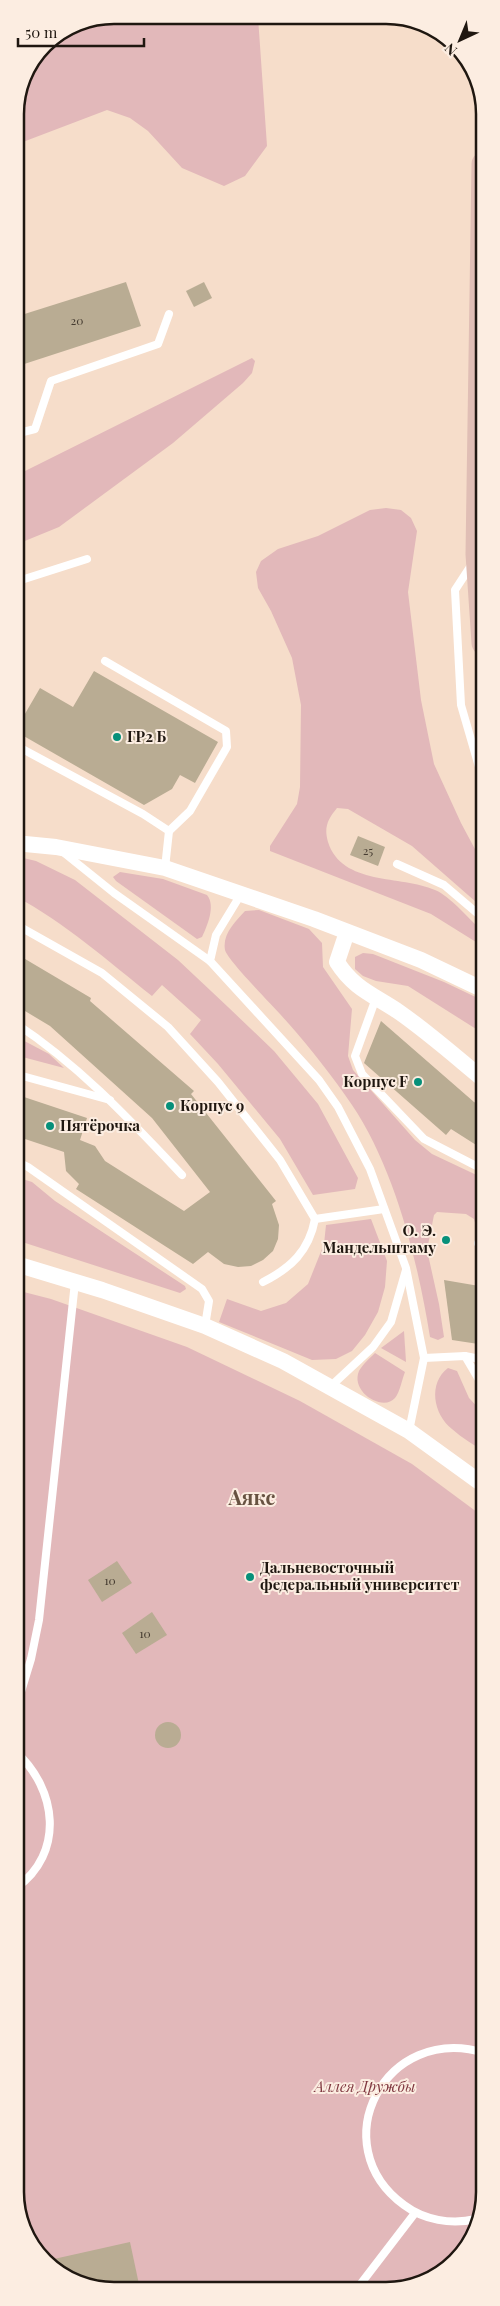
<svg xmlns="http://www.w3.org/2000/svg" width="500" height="2306" font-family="'Playfair Display',serif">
<rect width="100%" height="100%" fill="#f6ddca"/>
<!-- green -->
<g fill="#e2b8ba">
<polygon points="114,15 258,17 267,146 245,176 224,186 182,168 148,131 130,118 107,110 15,145 15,108 23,76 44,44 77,22"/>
<polygon points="252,358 255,361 252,373 243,383 173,443 59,527 15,545 15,476"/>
<path d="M386 508 401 510 411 518 417 531 408 592 421 700 434 764 461 823 484 866V909L412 846 348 809 337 808C327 820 324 828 328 842 342 886 401 875 435 890 450 896 471 921 484 933V947L431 914 270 851V846L297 804 300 787 301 705 292 658 271 611 258 588 256 572 261 561 278 549 318 536 370 510Z"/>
<path d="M15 856 36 861 75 880 178 960 228 1007 274 1051 318 1104 358 1178 355 1189 313 1195 280 1139 218 1064 190 1034 201 1020 162 985 152 996C108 961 65 923 15 896Z"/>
<path d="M120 872 163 879 207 895C216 906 207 926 202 937L197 939 116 881 113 877Z"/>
<path d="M259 910 309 929 322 943 323 967 352 1009 348 1056 353 1070 415 1140 432 1154 485 1179V1237L478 1233 474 1219 466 1214 437 1212 434 1215 427 1250 439 1304 444 1337 438 1340 430 1337C418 1262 395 1169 352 1105 333 1077 311 1049 289 1024 278 1011 228 961 225 950 222 934 236 921 245 911Z"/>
<polygon points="363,953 373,954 444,982 484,1001 484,1034 408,986 376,981 363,976 355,969 355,957"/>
<polygon points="15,1036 49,1054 64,1068 15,1055"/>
<polygon points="16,1177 32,1182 55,1201 185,1286 186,1289 180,1293 16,1240"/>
<polygon points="371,1219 387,1261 385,1287 378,1312 365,1335 352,1351 336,1359 312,1360 219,1322 227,1299 261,1311 286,1303 308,1284 324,1244 326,1225"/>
<polygon points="16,1290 51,1299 187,1347 300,1401 412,1464 485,1518 485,2198 460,2257 430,2281 398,2290 95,2289 40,2257 16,2204"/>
<polygon points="404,1331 406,1362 381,1348"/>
<path d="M375 1353 405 1372C402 1379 400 1392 395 1398 383 1412 350 1392 359 1371 363 1364 370 1358 375 1353Z"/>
<path d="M448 1368 457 1371 469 1398 485 1415V1452C474 1445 462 1438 452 1429 433 1414 428 1383 448 1368Z"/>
</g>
<!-- building -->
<g fill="#b9ac93">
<polygon points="126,282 141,326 15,367 15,317"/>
<polygon points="204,282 212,298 194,307 186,291"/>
<polygon points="94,671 218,742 195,783 180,775 172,789 144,805 15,731 40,688 73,707"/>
<polygon points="358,836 385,847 378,866 350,855"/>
<polygon points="15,953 91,998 90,1001 194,1091 191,1094 276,1201 272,1204 279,1225 278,1239 273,1251 263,1260 251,1266 238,1267 224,1264 208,1252 193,1264 76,1189 79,1184 66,1171 64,1152 16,1136 15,1094 87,1118 80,1140 95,1146 105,1161 184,1211 210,1192 152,1118 50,1026 15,1005"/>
<polygon points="381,1021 474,1102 484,1108 484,1150 451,1129 446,1135 364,1063"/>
<polygon points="444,1280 485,1287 485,1345 452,1340"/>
<polygon points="117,1561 132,1583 102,1602 88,1580"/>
<polygon points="152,1612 167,1635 136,1654 122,1633"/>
<circle cx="168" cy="1735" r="13"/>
<polygon points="130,2242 140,2289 95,2289 45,2261"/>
</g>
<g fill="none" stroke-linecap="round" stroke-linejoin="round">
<!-- service -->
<g stroke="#fff" stroke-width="8">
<polyline points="15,434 35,429 51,381 158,344 169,314"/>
<polyline points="472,564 455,590 461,705 484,784"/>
<polyline points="15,582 87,559"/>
<polyline points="105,661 226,731 227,747 190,811 169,831"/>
<polyline points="15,745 143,814 169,831 165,868"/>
<polyline points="63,852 114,893 210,961"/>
<polyline points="397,864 444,885 484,919"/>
<polyline points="241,894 216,935 210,961 319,1080 338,1107 370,1169 406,1268 424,1358 409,1431"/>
<polyline points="15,924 102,973 168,1027 218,1082 280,1160 315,1219 384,1209"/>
<polyline points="376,998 355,1056 362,1074 424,1139 484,1170"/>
<path d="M15 1023C79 1065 130 1120 182 1175"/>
<polyline points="15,1074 110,1100"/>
<polyline points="16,1161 28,1167 202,1289 209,1301 205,1326"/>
<polyline points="478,1243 485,1245"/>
<path d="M263 1282C291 1268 309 1251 315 1219"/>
<polyline points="465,1356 485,1360"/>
<polyline points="424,1358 465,1356 485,1390"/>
<polyline points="331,1386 373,1347 391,1322 406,1270"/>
<polyline points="16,1708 31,1659 39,1620 75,1282"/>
<path d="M16 1752C57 1789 65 1853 16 1888"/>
<path d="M476 2219C451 2225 424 2220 404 2205 322 2145 385 2022 485 2053"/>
<polyline points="356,2290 415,2213"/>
</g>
<!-- minor -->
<g stroke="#fff" stroke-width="16">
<polyline points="15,843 56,847 165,868 314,919 421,960 484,990"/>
<path d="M347 932 337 962C354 989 374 995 399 1012 429 1033 456 1057 484 1080"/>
<polyline points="16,1264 102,1290 205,1326 283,1361 409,1431 485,1486"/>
</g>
<!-- primary -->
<polyline stroke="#e0beb5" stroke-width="25" points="484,164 478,554 484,643"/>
</g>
<!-- markers -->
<g fill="#07907a" stroke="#fcede1" stroke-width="2">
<circle cx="117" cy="737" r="5"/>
<circle cx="418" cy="1082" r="5"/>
<circle cx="170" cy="1106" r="5"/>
<circle cx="50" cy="1126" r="5"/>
<circle cx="446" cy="1240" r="5"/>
<circle cx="250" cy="1577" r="5"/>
</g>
<g text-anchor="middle" stroke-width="4" stroke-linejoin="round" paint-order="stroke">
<!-- number labels -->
<g font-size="12" fill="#463c31">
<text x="77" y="325">20</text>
<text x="368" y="855">25</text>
<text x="110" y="1585">10</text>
<text x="145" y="1638">10</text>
</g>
<!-- poi labels -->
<g font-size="15" font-weight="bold" fill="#1f1710" stroke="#fcede1" text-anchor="start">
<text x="127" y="742">ГР2 Б</text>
<text x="408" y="1087" text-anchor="end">Корпус F</text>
<text x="180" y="1111">Корпус 9</text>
<text x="60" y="1131">Пятёрочка</text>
<text x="436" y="1236" text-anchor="end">О. Э.<tspan x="436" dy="17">Мандельштаму</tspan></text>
<text x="260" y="1573">Дальневосточный<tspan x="260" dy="17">федеральный университет</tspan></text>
</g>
<!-- park labels -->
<g font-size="15" font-style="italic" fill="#803840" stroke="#fcede1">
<text x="365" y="2092">Аллея Дружбы</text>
</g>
<!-- district labels -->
<g font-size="20" font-weight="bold" fill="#675241" stroke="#fcede1">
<text x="252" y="1505">Аякс</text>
</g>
</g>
<!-- crop -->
<path d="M0 0H500V2306H0ZM114 24H386A90 90 0 0 1 476 114V2192A90 90 0 0 1 386 2282H114A90 90 0 0 1 24 2192V114A90 90 0 0 1 114 24Z" fill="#fcede1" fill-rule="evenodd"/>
<path fill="none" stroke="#1f1710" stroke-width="2.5" d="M114 24H386A90 90 0 0 1 476 114V2192A90 90 0 0 1 386 2282H114A90 90 0 0 1 24 2192V114A90 90 0 0 1 114 24Z"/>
<!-- north arrow -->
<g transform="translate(460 40) rotate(224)" stroke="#fcede1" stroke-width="4" paint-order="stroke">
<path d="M0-4L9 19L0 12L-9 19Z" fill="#1f1710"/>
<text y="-8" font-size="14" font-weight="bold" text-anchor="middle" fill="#1f1710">N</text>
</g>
<!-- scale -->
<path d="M18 38v8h126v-8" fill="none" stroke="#1f1710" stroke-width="2.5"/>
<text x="25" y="38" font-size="15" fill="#1f1710" stroke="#fcede1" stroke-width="4" paint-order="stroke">50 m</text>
</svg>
